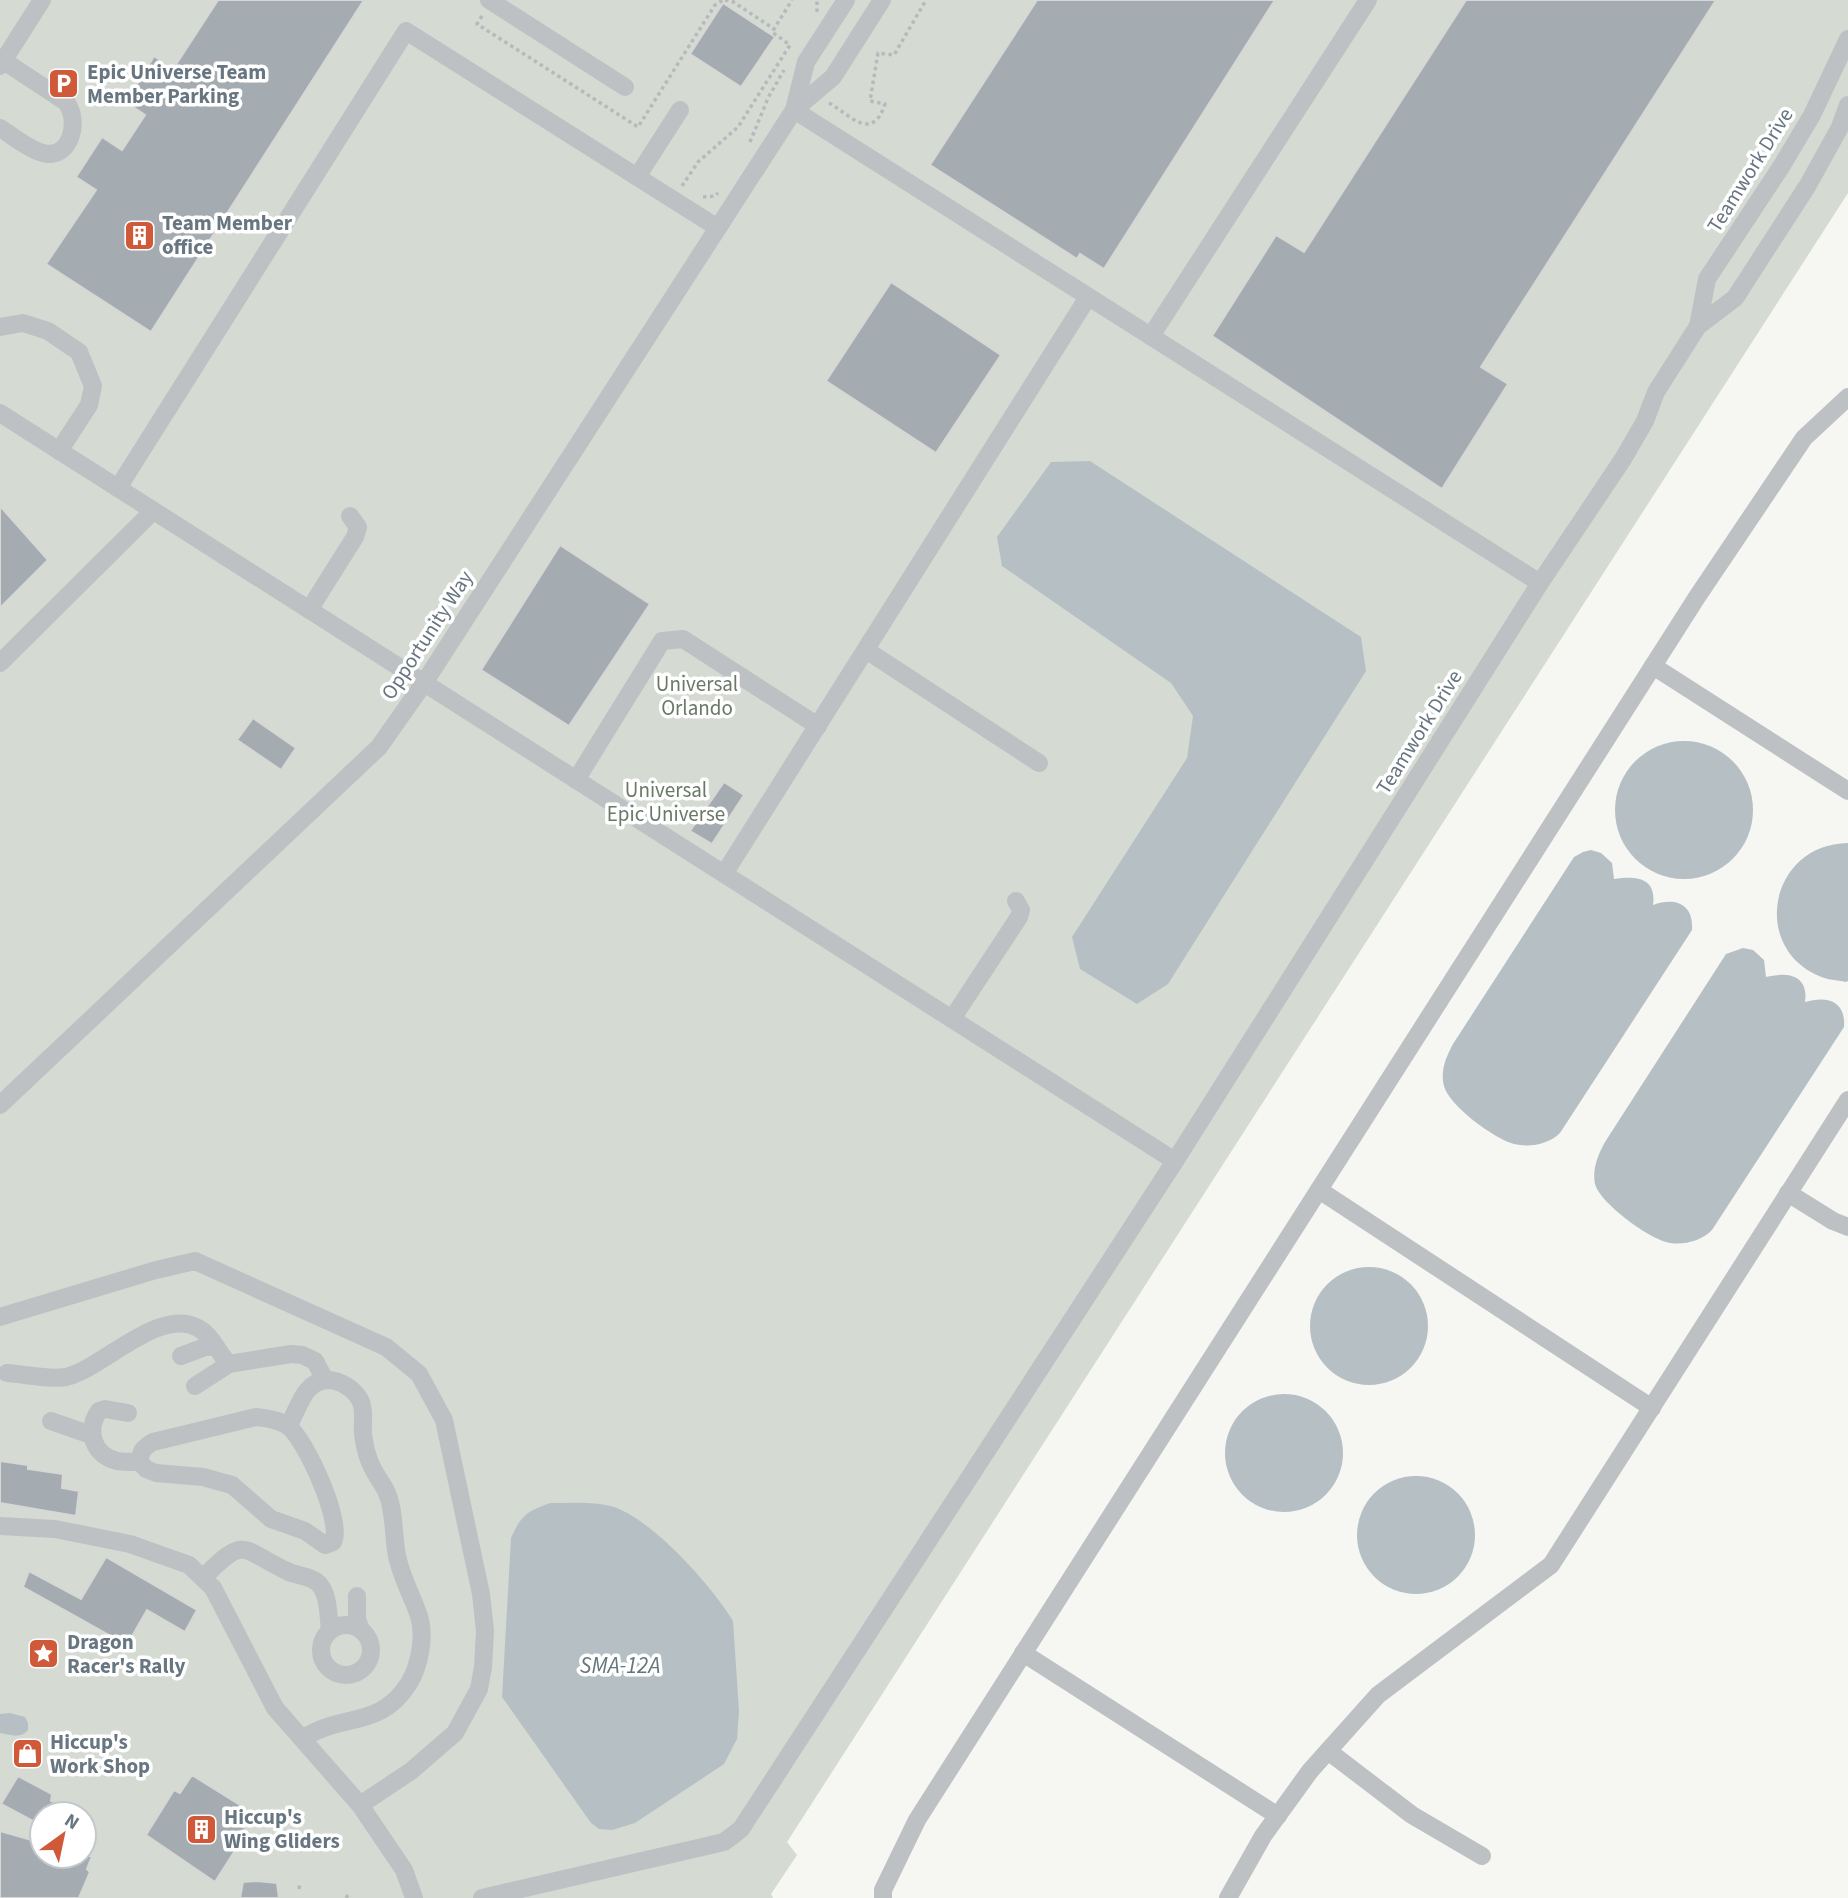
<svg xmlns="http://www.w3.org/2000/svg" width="1848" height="1898" font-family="'Source Sans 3',sans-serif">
<rect width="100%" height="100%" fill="#f6f6f3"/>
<!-- green -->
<path fill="#d5dad3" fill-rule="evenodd" d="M0 0H1848V193L787 1842 797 1855 771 1894 773 1898H0ZM42 1814H84V1856H42Z"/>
<!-- water -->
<g fill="#b6c0c4">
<polygon points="1090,461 1361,637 1366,671 1168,984 1137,1004 1080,969 1072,937 1187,758 1193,716 1171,683 1002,566 997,537 1051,462"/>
<circle cx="1684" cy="810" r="69"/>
<path d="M1848 843V981L1846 982C1837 980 1827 980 1819 976 1750 947 1770 844 1848 843Z"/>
<path d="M1591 850 1601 853 1612 863 1614 879C1634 876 1657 876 1653 905 1674 897 1694 903 1692 930L1560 1133C1549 1144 1530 1148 1514 1144 1495 1139 1449 1106 1444 1086 1440 1071 1446 1057 1453 1044L1574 857 1583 852Z"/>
<path d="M1743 948 1753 950 1764 960 1766 977C1786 972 1809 974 1805 1002 1825 996 1846 999 1844 1027L1712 1230C1700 1242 1681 1246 1666 1242 1647 1237 1600 1203 1595 1184 1592 1169 1598 1155 1605 1142L1726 954Z"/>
<circle cx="1369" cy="1326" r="59"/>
<circle cx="1284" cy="1453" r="59"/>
<circle cx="1416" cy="1535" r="59"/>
<path d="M550 1503C572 1503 594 1501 614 1507 653 1520 712 1586 733 1621L739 1711 737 1739 724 1764 635 1823 612 1830 599 1829 591 1823 502 1697 511 1538C521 1515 528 1511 550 1503Z"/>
<path d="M10 1713 25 1717 28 1723V1730C20 1739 11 1735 0 1733V1714Z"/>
</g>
<!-- building -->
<g fill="#a5acb1" stroke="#d7d7d5" stroke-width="2">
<polygon points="218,0 364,0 151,332 46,264 96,190 76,177 102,137 122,150 145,115 126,102 154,56 173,69"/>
<polygon points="1037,0 1275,0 1104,269 1080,254 1077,259 930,165"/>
<polygon points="1466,0 1716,0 1481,367 1508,384 1442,489 1212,336 1276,235 1304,252"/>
<polygon points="723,3 775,37 741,87 690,54"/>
<polygon points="891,282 1001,355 936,453 826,381"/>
<polygon points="0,506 48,560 0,608"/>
<polygon points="560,545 650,604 569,726 481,670"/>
<polygon points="253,718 296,748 281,770 237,740"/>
<polygon points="724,782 744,795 712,844 690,831"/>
<polygon points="0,1461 28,1465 28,1469 63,1474 62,1488 79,1491 76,1516 0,1503"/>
<polygon points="106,1557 197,1610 185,1632 147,1610 127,1645 23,1587 29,1571 81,1599"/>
<polygon points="192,1775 248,1810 238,1824 248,1830 215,1882 146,1835 174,1790 180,1793"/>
<polygon points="18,1776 52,1794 51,1801 82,1814 42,1814 42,1826 1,1804"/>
<polygon points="0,1831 42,1843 42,1856 92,1856 87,1869 90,1872 79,1898 0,1898"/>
<polygon points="257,1881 277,1883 279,1898 240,1898 243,1882"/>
</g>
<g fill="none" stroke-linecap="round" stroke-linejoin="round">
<!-- path -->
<g stroke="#b7babc" stroke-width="3.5" stroke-dasharray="3.5 3.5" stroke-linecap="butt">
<polyline points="725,0 732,1 774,29 792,0"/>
<polyline points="817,12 817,0"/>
<polyline points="482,16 477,24 638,127 715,5 723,0"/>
<path d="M829 103C848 113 872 144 885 104L870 101 878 53 894 55 926 0"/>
<polyline points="750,142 768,98 784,70"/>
<polyline points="682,186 698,162 738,127 790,45 772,32 774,29"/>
<polyline points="703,197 715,196 718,193"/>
<polyline points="299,1889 300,1882"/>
<polyline points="346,1898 348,1895"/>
</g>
<!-- minor -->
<g stroke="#bdc1c4" stroke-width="18">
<polyline points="489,0 625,87"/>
<polyline points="0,66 42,0"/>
<polyline points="794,110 1540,583"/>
<polyline points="794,110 806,62 846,0"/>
<path d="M0 128C13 136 28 149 43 153 70 160 81 122 66 102L4 61"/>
<polyline points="637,177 680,110"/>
<polyline points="1698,326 1707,279 1781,167 1812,115 1848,39"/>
<polyline points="0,327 23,323 48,331 79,352 93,386 89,405 59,451"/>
<polyline points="1151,336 1368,0"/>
<polyline points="0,413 1175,1161"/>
<polyline points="118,488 406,31 718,228"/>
<polyline points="309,610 355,537 358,527 350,516"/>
<polyline points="866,650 1039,763"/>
<polyline points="0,663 153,511"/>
<polyline points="1653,666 1848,791"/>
<polyline points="576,780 662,641 683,639 818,726"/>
<polyline points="724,874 1088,297"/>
<polyline points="952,1019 1019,917 1021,910 1016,901"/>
<polyline points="0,1105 379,747 424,683 794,110 833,77 882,0"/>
<polyline points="1319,1190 1652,1408"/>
<polyline points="1788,1193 1833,1221 1848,1227"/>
<polyline points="0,1317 156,1270 195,1261 386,1347 419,1374 444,1420 481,1594 485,1631 483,1667 479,1689 455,1733 411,1771 360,1805"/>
<polyline points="181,1356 205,1347 215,1347"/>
<path d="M7 1373C25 1374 48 1380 66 1377 102 1369 159 1306 198 1328 212 1335 218 1353 229 1364"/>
<polyline points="195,1386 229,1364 291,1354 302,1355 315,1361 325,1380"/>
<path d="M128 1413 105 1409 99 1411C86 1429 92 1455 117 1461 124 1462 132 1462 140 1462"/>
<path d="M256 1417C267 1418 279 1420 288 1426 306 1440 343 1522 333 1542L325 1545 305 1531 271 1519 232 1485 203 1477 156 1473 146 1469 140 1462C140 1451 144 1447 153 1442Z"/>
<polyline points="51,1421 91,1435"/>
<path d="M288 1426C299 1410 302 1382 327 1380 341 1380 356 1390 361 1402 365 1412 362 1424 363 1434 364 1442 366 1452 369 1460 373 1472 382 1482 387 1493 395 1512 393 1536 397 1556 402 1579 412 1595 419 1616 425 1636 420 1665 409 1683 381 1729 341 1713 304 1738"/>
<polyline points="0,1526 55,1529 130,1544 189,1565 213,1588 275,1708 360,1805 404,1870 414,1898"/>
<path d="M203 1578C246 1534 240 1549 289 1572 298 1576 312 1576 319 1584 329 1595 328 1615 330 1630"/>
<polyline points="357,1596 357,1619 361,1630"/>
<circle cx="346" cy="1650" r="25"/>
<polyline points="1023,1653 1278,1816"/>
<polyline points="1328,1751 1412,1815 1482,1856"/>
<polyline points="482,1898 724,1842 741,1829 1175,1161 1540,583 1623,459 1645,421 1656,392 1698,326 1735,298 1808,185 1840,127 1848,105"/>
<polyline points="883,1898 883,1890 917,1820 1697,597 1804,438 1848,397"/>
<polyline points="1228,1898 1263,1836 1310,1771 1378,1695 1551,1565 1848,1100"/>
</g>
</g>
<!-- icons -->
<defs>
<symbol id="parking-square" viewBox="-11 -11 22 22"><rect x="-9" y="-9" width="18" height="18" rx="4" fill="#d05939" stroke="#fff"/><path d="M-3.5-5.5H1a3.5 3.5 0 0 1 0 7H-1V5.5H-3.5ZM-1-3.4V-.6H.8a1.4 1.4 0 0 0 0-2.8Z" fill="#fff"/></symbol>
<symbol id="building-square" viewBox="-11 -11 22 22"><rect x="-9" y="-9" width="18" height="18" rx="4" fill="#d05939" stroke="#fff"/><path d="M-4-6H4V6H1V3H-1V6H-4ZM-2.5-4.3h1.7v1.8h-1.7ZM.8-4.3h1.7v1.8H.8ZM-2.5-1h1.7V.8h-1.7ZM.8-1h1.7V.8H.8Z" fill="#fff"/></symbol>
<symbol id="sight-square" viewBox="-11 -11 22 22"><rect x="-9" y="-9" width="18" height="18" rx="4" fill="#d05939" stroke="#fff"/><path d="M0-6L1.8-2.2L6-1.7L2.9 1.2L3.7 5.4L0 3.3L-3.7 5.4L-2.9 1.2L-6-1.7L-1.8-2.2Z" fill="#fff"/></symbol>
<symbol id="shop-square" viewBox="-11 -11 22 22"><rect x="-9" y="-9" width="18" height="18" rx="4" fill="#d05939" stroke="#fff"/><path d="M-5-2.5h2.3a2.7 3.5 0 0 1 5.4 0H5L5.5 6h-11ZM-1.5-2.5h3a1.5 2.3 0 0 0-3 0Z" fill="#fff"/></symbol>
</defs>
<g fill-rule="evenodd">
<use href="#parking-square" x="46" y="66" width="35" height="35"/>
<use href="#building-square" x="122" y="218" width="35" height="35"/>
<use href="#sight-square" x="26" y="1636" width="35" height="35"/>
<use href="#shop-square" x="10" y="1736" width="35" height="35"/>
<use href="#building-square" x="184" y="1812" width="35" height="35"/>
</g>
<g text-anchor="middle" stroke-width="7" stroke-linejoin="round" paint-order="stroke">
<!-- poi labels -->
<g font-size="21" font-weight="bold" fill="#687681" stroke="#fff" text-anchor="start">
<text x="87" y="79">Epic Universe Team<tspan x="87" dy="24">Member Parking</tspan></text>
<text x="162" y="230">Team Member<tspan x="162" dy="24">office</tspan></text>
<text x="67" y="1649">Dragon<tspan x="67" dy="24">Racer's Rally</tspan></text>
<text x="50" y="1749">Hiccup's<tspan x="50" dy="24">Work Shop</tspan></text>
<text x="224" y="1824">Hiccup's<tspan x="224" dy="24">Wing Gliders</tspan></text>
</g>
<!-- street labels -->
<g font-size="21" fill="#687681" stroke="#fff">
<text transform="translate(1750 170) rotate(-58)" y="7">Teamwork Drive</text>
<text transform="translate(427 635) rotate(-57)" y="7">Opportunity Way</text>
<text transform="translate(1419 732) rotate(-58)" y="7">Teamwork Drive</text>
</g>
<!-- park labels -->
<g font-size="21" fill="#6a7866" stroke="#fff">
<text x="697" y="691">Universal<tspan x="697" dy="24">Orlando</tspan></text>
<text x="666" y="797">Universal<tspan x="666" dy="24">Epic Universe</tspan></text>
</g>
<!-- water labels -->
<g font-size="23" font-style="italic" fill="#64777d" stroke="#fff">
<text x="620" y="1673">SMA-12A</text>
</g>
</g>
<!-- north arrow -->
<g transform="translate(63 1835) rotate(33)"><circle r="33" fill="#ffffff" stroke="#c3c8cd" stroke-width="2"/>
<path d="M0-5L12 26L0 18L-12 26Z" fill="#d05939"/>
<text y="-10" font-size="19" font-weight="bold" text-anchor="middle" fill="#687681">N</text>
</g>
</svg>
